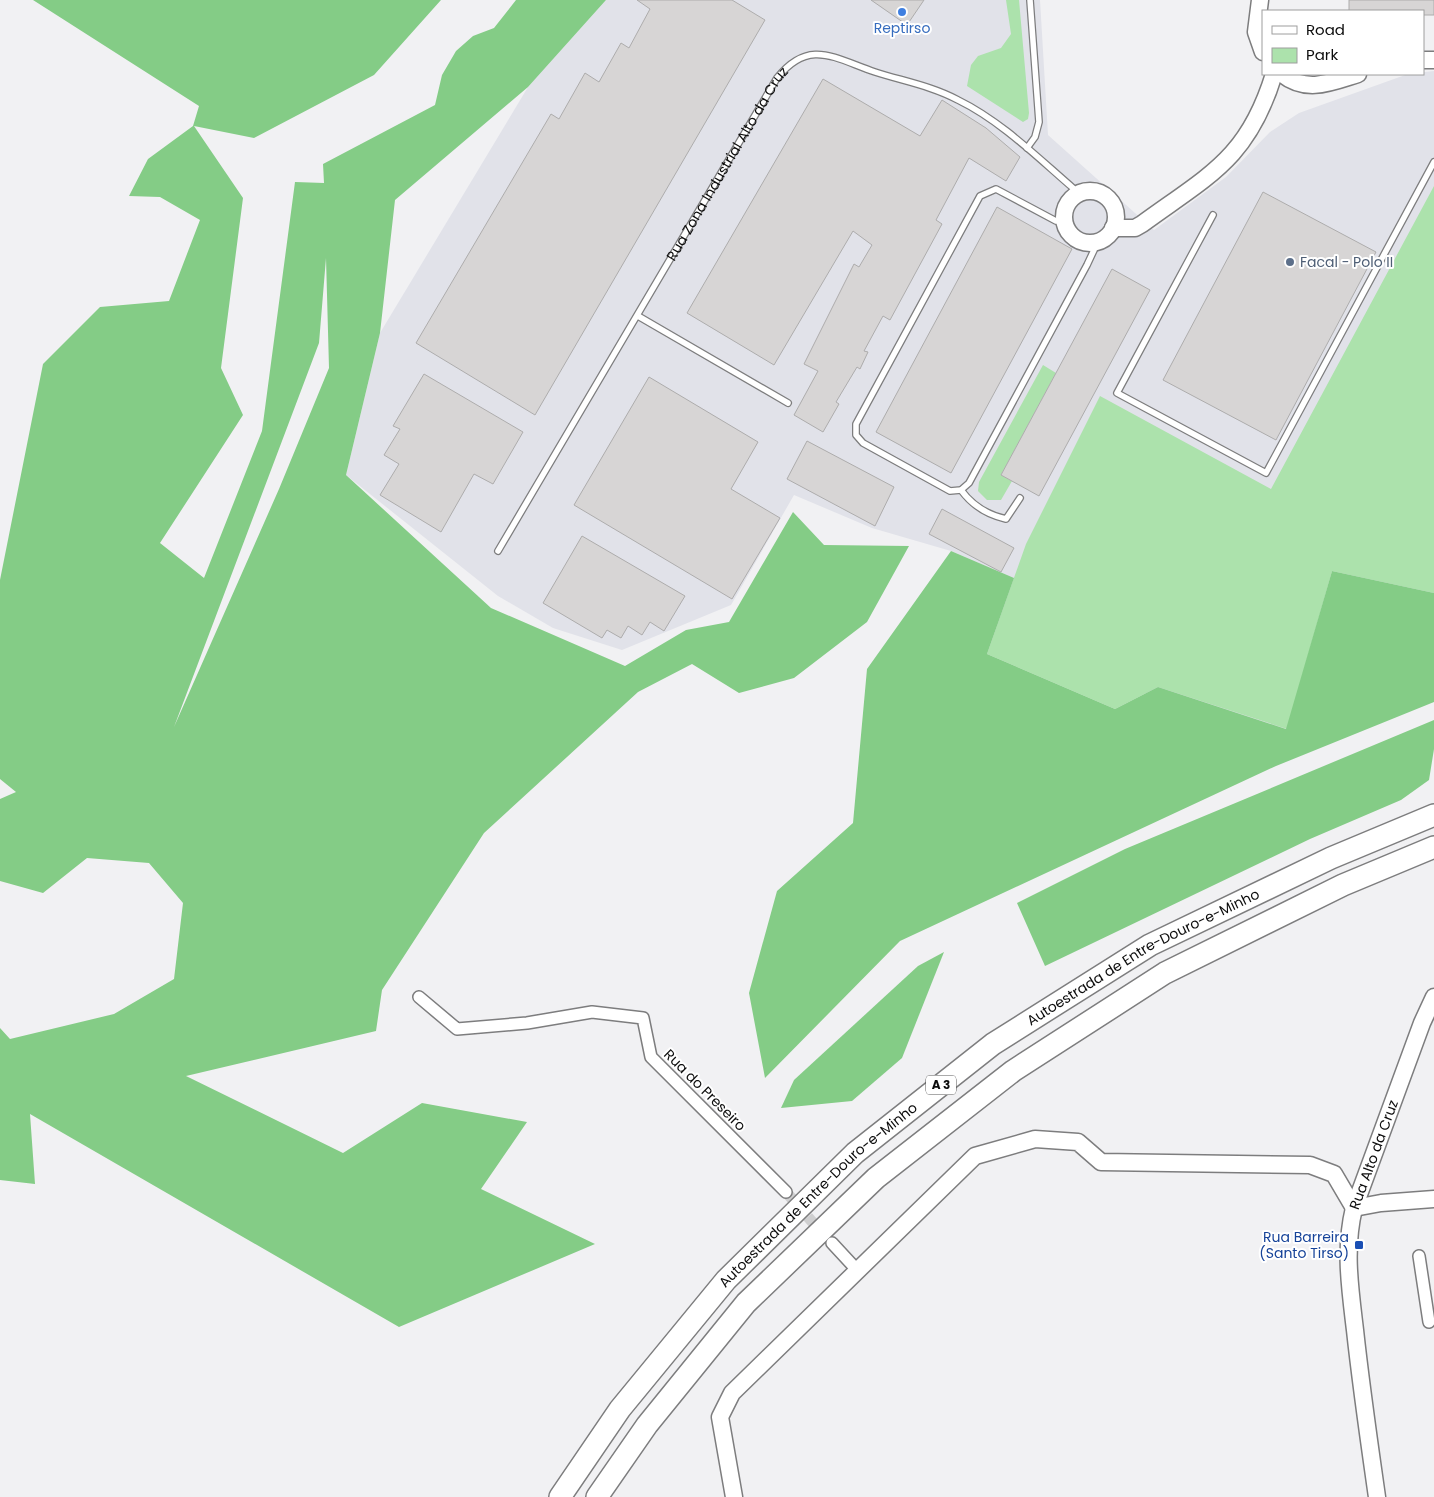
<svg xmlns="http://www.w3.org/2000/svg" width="1434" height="1497" font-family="Poppins,sans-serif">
<rect width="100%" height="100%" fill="#f1f1f3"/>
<!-- built -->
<polygon fill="#e1e2e9" points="606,0 1040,0 1048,135 1154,230 1226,177 1270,132 1299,113 1408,74 1434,71 1434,593 1332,571 1287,729 987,654 1013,578 951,551 872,528 794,495 731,605 622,650 553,628 498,596 346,475 380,333 528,87"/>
<!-- green -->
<g fill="#ace2ac">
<polygon points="1006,0 1019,0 1029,113 1028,119 1023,122 967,86 971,65 978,56 1001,48 1011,34"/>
<polygon points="1434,186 1434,593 1332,571 1287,729 1158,687 1115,709 987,654 1026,544 1100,396 1271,489"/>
<polygon points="1043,365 1056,373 1001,475 1012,481 1001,500 987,500 978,491 979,482"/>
</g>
<!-- forest -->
<g fill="#84cc86" fill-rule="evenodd">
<path d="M33 0H441L374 75 254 138 194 126 243 198 221 368 243 415 160 543 204 578 262 431 295 182 324 183 323 164 435 105 442 75 456 51 473 36 494 28 516 0H606L528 87 395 200 380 333 346 475 491 608 625 666 686 630 729 622 793 512 824 545 909 546 867 622 794 678 739 693 692 664 638 692 484 833 382 990 376 1031 186 1076 343 1153 422 1103 527 1122 481 1189 595 1244 399 1327 30 1114 35 1184 0 1180V1028L10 1039 114 1014 174 979 183 903 149 863 87 858 43 893 0 881V799L16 792 0 779V580L43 364 100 307 169 301 200 220 160 197 129 196 148 159 193 126 199 106ZM326 258 329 368 279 489 174 727 319 343Z"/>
<polygon points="951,551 1014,578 987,654 1115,709 1158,687 1286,729 1332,571 1434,593 1434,702 1276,766 900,941 765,1078 749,993 777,891 853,823 867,669"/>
<polygon points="1434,720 1434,749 1429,780 1401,800 1310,839 1045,966 1017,903 1125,849"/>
<polygon points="944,952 902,1058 852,1101 781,1108 794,1080 918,966"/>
</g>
<!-- building -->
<g fill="#d7d5d5" stroke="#adacac">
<polygon points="637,0 732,0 765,20 535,415 416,343 551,114 559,119 585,73 599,82 621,43 629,48 650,9"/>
<polygon points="871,0 924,0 907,25"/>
<polygon points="1349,0 1434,0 1434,15 1423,15 1423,11 1349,11"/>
<polygon points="823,79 920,136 942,100 986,128 1020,157 1006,181 969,158 936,220 942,224 890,320 883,316 864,351 868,352 860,369 857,367 836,402 839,404 823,432 794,415 818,371 804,364 854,264 859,267 872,245 853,231 774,365 687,313"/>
<polygon points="1263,192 1376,252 1276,440 1163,380"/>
<polygon points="997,207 1072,249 951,473 876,432"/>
<polygon points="1112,269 1150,290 1039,496 1001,475"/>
<polygon points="424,374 523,432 493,484 474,474 441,532 380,495 399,464 384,455 400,429 393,426"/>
<polygon points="649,377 758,442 731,489 780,518 732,599 574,505"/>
<polygon points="807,441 894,487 875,526 787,479"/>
<polygon points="942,509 1014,548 1001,572 929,534"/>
<polygon points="582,536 685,596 664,631 650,622 642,635 628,626 621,638 607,630 602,638 543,603"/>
</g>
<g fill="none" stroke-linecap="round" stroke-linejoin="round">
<!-- street-tunnel -->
<polyline stroke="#cfcfd0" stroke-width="11" stroke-dasharray="11 5.5" stroke-linecap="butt" points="786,1192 823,1234"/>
<defs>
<g id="lane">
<polyline points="1027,148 1035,137 1039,122 1030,0"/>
<polyline points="1213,215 1117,393 1266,473 1434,162"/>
<polyline points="1064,221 1056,221 996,189 980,196 856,424 856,435 863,443 950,491 961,490 969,483 1087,265 1094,250 1095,243"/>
<polyline points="638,316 788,403"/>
<path d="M961 490C972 505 988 515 1006 519L1020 498"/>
<path id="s1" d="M498 551 777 78C809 38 834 58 875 72 903 81 932 86 958 100 1001 121 1037 157 1073 188L1077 195"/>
</g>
<g id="street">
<polyline points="419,997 457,1029 527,1023 592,1012 643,1018 651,1057 786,1192"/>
<polyline points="832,1243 857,1270"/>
<polyline points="1419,1256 1429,1322"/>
</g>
<g id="secondary">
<polyline points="1260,0 1256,32 1263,52"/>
<polyline points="1423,60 1434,60"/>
<path d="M1282 74C1307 94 1332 82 1358 74"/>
<circle cx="1090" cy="217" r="26"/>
<path d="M1113 228H1135L1142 224C1209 175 1248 159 1274 74"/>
<polyline points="1354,1208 1381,1203 1434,1199"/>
<polyline points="734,1497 720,1417 732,1393 975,1156 1035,1139 1078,1142 1101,1162 1310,1165 1334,1174 1354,1208"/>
<path id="s2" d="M1377 1497C1369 1441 1361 1386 1355 1330 1350 1288 1344 1249 1354 1208L1422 1023 1434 997"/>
</g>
<g id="highway">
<path id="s3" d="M560 1497 620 1409 726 1280 855 1153 993 1044 1150 945 1331 858 1434 815"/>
<polyline points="597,1497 647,1425 746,1303 876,1178 1013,1071 1165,973 1343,885 1434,847"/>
</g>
</defs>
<!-- lane casing -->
<use href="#lane" stroke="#7d7d7e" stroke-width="8"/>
<!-- street casing -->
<use href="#street" stroke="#7d7d7e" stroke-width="14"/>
<!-- secondary casing -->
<use href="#secondary" stroke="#7d7d7e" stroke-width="19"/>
<!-- highway casing -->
<use href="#highway" stroke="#7d7d7e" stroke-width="24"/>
<!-- lane -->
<use href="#lane" stroke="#fff" stroke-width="5.5"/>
<!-- street -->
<use href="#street" stroke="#fff" stroke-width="11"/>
<!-- secondary -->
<use href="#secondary" stroke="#fff" stroke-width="16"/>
<!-- highway -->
<use href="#highway" stroke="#fff" stroke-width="21"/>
</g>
<!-- markers -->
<circle fill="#3f7fe0" stroke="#fff" stroke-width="2" cx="902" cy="12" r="5"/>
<circle fill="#5c6f8a" stroke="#fff" stroke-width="2" cx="1290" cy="262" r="5"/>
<rect fill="#1a4fb4" stroke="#fff" stroke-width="2" x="1354" y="1240" width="10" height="10" rx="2.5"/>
<g text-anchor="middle" stroke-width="4" stroke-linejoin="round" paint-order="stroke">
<!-- shield labels -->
<rect fill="#fff" stroke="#555" stroke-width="1" x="926" y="1075.5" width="30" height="19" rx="4"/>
<g font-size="12" font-weight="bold" fill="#0c0c0c">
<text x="941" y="1089">A 3</text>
</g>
<!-- shop labels -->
<g font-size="14" fill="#366cbe" stroke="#fff">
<text x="902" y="33">Reptirso</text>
</g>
<!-- street labels -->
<g font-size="14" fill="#0c0c0c" stroke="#fff">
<text dy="5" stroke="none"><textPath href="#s1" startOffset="450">Rua Zona Industrial Alto da Cruz</textPath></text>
<text dy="5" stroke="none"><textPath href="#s3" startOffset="804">Autoestrada de Entre-Douro-e-Minho</textPath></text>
<text transform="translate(705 1090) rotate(45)" y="5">Rua do Preseiro</text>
<text dy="5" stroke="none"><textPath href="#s2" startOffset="348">Rua Alto da Cruz</textPath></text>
<text dy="5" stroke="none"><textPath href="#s3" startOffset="399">Autoestrada de Entre-Douro-e-Minho</textPath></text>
</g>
<!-- service labels -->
<g font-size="14" fill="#4e5e75" stroke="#fff" text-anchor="start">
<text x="1300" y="267">Facal - Polo II</text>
</g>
<!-- transit labels -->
<g font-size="14" fill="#164399" stroke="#fff" text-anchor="end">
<text x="1349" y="1242">Rua Barreira<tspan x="1349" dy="16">(Santo Tirso)</tspan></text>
</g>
</g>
<!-- legend -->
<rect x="1262" y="10" width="162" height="65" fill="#ffffff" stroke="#9e9e9e"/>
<rect x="1272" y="26" width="25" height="8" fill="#ffffff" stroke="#9e9e9e"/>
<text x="1306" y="35" font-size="15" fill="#0c0c0c">Road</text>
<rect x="1272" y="48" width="25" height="15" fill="#ace2ac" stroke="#9e9e9e"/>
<text x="1306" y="60" font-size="15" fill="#0c0c0c">Park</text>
</svg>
